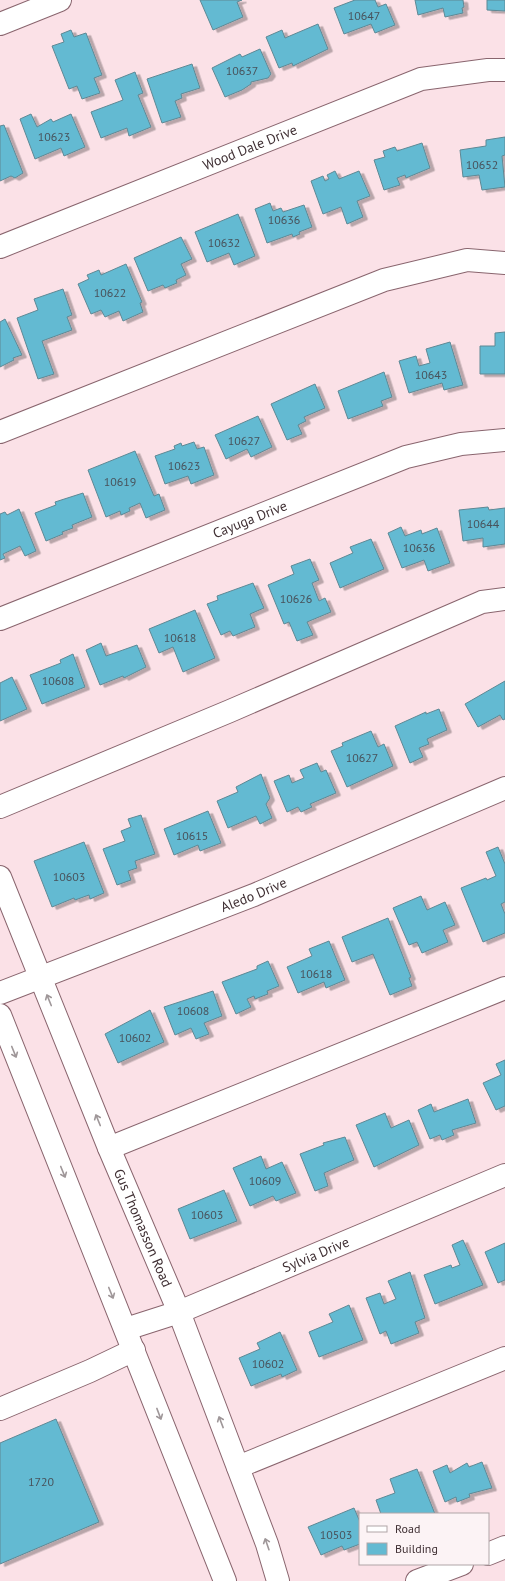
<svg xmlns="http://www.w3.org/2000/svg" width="505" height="1581" font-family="'PT Sans',sans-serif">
<defs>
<filter id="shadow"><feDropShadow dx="4.5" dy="2.5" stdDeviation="0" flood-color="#0004"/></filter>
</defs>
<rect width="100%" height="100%" fill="#fbe1e7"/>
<!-- building -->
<g fill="#63bad2" stroke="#5e8894" filter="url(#shadow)">
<polygon points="200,0 242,0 237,2 243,17 213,30"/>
<polygon points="355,0 375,0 378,7 386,4 395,25 375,33 371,24 344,34 334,8"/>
<polygon points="415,0 463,0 464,7 462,8 463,13 445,17 443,8 418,15"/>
<polygon points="487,0 505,0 505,11 487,10"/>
<polygon points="318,24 328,49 293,66 292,63 279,68 266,37 282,30 285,38"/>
<polygon points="71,30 74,37 86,33 102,75 94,78 100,93 82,99 77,86 69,89 52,46 64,42 61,34"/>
<polygon points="260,49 271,74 268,78 251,82 251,84 242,90 225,97 212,68 240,54 242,57"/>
<polygon points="192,64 200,88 181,94 182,98 175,101 181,117 162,123 147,79"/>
<polygon points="135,72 143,93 138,95 151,127 129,136 127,128 101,138 91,112 123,100 115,80"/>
<polygon points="31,114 37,127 51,119 53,122 71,114 85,147 64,156 61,148 35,159 20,119"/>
<polygon points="4,125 23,173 15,178 11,176 0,181 0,126"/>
<polygon points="505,137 505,155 502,156 505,187 482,190 479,175 463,177 460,150 486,146 486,140"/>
<polygon points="422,143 430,168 406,178 405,175 397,178 400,185 384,190 374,160 385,157 383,151 395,147 397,151"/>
<polygon points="335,171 339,179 359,171 370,196 357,201 363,217 347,224 341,207 323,214 311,181 323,176 325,181 329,179 327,175"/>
<polygon points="270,203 273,211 281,208 283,212 304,205 312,227 299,232 300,234 293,237 292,234 267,243 255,209"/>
<polygon points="238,214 255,256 234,265 229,253 207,262 195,232"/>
<polygon points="181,237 192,259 181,264 186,275 176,280 177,283 165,288 163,285 148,291 134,258"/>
<polygon points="126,264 142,302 140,303 143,312 123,321 119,311 105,317 101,310 91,314 78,284 89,279 87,275 99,270 101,275"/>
<polygon points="63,289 72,315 67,317 72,330 42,341 54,374 38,379 17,318 38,310 34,299"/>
<polygon points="5,319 22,355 13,358 14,360 0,367 0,322"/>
<polygon points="505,332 505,374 480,374 480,346 495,346 495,333"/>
<polygon points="450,342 463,385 444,390 442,383 409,393 399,361 416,356 419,366 430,363 426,349"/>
<polygon points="384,372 392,397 381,401 383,406 348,419 338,391"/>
<polygon points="315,384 325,408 304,417 306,421 298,425 302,434 287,440 271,404"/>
<polygon points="258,416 272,447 251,457 247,449 226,459 215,435"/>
<polygon points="194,442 197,449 204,447 214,475 191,484 188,476 165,484 155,456 175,449 174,446 181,443 182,446"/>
<polygon points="135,451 154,496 159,494 165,510 146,518 140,503 129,508 130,511 121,515 120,511 106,517 88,470"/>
<polygon points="83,493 92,517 72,525 73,528 62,532 63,534 46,541 35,513 56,505 55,502"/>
<polygon points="488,507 489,510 505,508 505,544 483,547 483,538 463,541 459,510"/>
<polygon points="19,509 36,551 25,556 20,546 3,554 5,558 0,560 0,514 5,512 7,515"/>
<polygon points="401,527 405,536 421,530 422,534 437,528 450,563 428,571 424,560 402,568 388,533"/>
<polygon points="371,539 384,569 340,588 330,563 353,553 350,547"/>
<polygon points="310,559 319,580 312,583 319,601 325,598 331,612 307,622 313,635 297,641 289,622 284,624 268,585 294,574 291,566"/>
<polygon points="253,583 264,608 250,614 255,627 233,636 230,631 221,635 207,604 218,600 217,596"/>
<polygon points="195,610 215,658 183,672 173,647 159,653 149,629"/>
<polygon points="101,643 106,656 137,645 146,667 124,678 123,676 100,685 86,650"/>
<polygon points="73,654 85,687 42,704 30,675 61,663 60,660"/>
<polygon points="12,677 27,709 0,721 0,683"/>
<polygon points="505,681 505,719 503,720 500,715 478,727 465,704"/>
<polygon points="439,709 447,730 427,739 429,744 419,748 423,757 410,763 395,726 426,712 426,714"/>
<polygon points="371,731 378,747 384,744 393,766 347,787 331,751 343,746 342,743"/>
<polygon points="317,763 321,772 326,770 336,793 310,804 312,807 301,812 298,807 287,812 274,781 289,775 292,783 304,778 300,770"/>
<polygon points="261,774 270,798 266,804 272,818 260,824 256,816 228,828 217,801 238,792 236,787"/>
<polygon points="208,811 221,843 200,851 198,845 174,855 164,829"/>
<polygon points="141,815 155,854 135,861 137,868 128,871 131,880 117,885 103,849 125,841 121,831 131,827 128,819"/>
<polygon points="84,842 104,893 90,899 89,895 75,900 74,898 52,907 34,861"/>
<polygon points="498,847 505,864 505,902 501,904 505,914 505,933 483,942 461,888 486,878 487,880 496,876 486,852"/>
<polygon points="421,896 427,910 445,902 455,925 443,930 448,942 422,953 417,942 409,945 393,908"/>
<polygon points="388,918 411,977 409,978 412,986 390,995 373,954 352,962 342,937"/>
<polygon points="329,941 345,980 326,988 324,982 298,993 287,967 312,956 309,949"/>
<polygon points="268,961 279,986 267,991 268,994 255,999 254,996 247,999 251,1007 236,1014 222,982 257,969 257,966"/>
<polygon points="213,991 222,1016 204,1023 209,1034 196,1039 191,1028 175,1035 164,1007"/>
<polygon points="150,1010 164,1042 118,1063 105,1034"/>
<polygon points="505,1060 505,1106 496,1110 483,1083 501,1075 496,1064"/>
<polygon points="468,1099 476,1123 452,1130 454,1135 442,1140 440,1135 430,1139 418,1110 431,1104 434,1112"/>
<polygon points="385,1113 391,1128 409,1120 419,1145 374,1167 356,1125"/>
<polygon points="345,1137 354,1160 324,1173 328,1186 315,1191 300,1154 324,1145 323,1143"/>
<polygon points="261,1156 266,1169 282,1162 296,1193 276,1201 273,1196 250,1206 233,1168"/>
<polygon points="224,1190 237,1221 190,1239 178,1209"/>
<polygon points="463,1240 483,1285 435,1304 424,1275 451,1265 452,1268 460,1265 452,1245"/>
<polygon points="505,1243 505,1280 498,1283 485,1252"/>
<polygon points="410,1272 425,1318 415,1322 419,1333 391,1344 386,1331 380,1334 366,1298 380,1293 384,1304 396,1299 388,1281"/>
<polygon points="349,1305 363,1340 319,1357 309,1332 333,1322 329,1314"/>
<polygon points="280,1332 297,1370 282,1377 281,1374 251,1386 239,1358 260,1349 257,1343"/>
<polygon points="56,1419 99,1522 0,1564 0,1443"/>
<polygon points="482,1462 492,1488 469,1494 470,1497 457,1502 456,1497 445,1502 433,1471 447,1465 450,1473 467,1463 469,1467"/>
<polygon points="417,1469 435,1514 381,1514 376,1500 395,1493 390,1479"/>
<polygon points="354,1508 360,1522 360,1544 344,1550 342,1546 321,1555 308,1527"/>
</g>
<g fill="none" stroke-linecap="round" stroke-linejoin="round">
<defs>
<g id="minor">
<polyline points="0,24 60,0"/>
<path id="s1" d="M0 247 421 79 488 70H505"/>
<polyline points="0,432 384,280 467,260 505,263"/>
<path id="s2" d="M0 619 406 457 461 444 505 440"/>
<polyline points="0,807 230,711 482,602 505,599"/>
<path id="s3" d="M0 993 254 895 505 788"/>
<polyline points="109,1148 505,988"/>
<path id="s4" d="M126 1329 179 1312 505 1175"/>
<polyline points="0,1409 90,1371 134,1350"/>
<polyline points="238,1467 505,1358"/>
<polyline points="488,1554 505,1547"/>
<polyline points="417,1581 462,1564"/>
</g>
<g id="major">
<path id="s5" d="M0 877 109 1148 179 1312 267 1544 278 1581"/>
<polyline points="0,1015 225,1581"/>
</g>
</defs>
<!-- minor casing -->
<use href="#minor" stroke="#89656e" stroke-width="24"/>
<!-- major casing -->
<use href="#major" stroke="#89656e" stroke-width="24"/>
<!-- minor -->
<use href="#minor" stroke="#fff" stroke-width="22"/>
<!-- major -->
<use href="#major" stroke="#fff" stroke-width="22"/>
</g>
<!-- one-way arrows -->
<defs><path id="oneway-shaft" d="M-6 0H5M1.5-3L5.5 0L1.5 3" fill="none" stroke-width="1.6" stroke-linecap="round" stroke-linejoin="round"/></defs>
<g stroke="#9f9799">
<use href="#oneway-shaft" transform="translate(49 1000) rotate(-112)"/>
<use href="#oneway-shaft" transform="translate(14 1052) rotate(68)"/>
<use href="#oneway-shaft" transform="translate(98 1120) rotate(-112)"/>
<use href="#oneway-shaft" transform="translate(63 1172) rotate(68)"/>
<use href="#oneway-shaft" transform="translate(111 1293) rotate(68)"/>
<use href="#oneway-shaft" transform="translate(159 1414) rotate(69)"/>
<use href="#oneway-shaft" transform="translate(221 1422) rotate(-111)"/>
<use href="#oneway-shaft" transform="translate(267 1544) rotate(-109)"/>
</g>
<g text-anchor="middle" stroke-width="4" stroke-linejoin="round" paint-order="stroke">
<!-- number labels -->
<g font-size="12" fill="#48525b">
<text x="364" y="20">10647</text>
<text x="242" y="75">10637</text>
<text x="54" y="141">10623</text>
<text x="482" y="169">10652</text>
<text x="284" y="224">10636</text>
<text x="224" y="247">10632</text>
<text x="110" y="297">10622</text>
<text x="431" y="379">10643</text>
<text x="244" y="445">10627</text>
<text x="184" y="470">10623</text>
<text x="120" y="486">10619</text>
<text x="483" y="528">10644</text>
<text x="419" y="552">10636</text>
<text x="296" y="603">10626</text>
<text x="180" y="642">10618</text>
<text x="58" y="685">10608</text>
<text x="362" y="762">10627</text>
<text x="192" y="840">10615</text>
<text x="69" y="881">10603</text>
<text x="316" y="978">10618</text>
<text x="193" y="1015">10608</text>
<text x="135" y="1042">10602</text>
<text x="265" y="1185">10609</text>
<text x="207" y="1219">10603</text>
<text x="268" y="1368">10602</text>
<text x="41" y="1486">1720</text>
<text x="336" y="1539">10503</text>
</g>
<!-- street labels -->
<g font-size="14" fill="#3f2f33" stroke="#fcf3f5">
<text dy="5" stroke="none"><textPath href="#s1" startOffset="269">Wood Dale Drive</textPath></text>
<text dy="5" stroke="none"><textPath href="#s2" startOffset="269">Cayuga Drive</textPath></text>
<text dy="5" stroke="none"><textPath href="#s3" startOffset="272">Aledo Drive</textPath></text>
<text dy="5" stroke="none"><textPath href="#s5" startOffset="379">Gus Thomasson Road</textPath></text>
<text dy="5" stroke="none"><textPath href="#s4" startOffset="204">Sylvia Drive</textPath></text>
</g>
</g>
<!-- legend -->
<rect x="359" y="1513" width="130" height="52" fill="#fcf3f5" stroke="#b0a5a7"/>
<rect x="367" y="1526" width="20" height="6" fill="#ffffff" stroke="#b0a5a7"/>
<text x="395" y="1533" font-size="12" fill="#3f2f33">Road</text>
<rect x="367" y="1543" width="20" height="12" fill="#63bad2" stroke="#b0a5a7"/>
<text x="395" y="1553" font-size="12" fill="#3f2f33">Building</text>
</svg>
